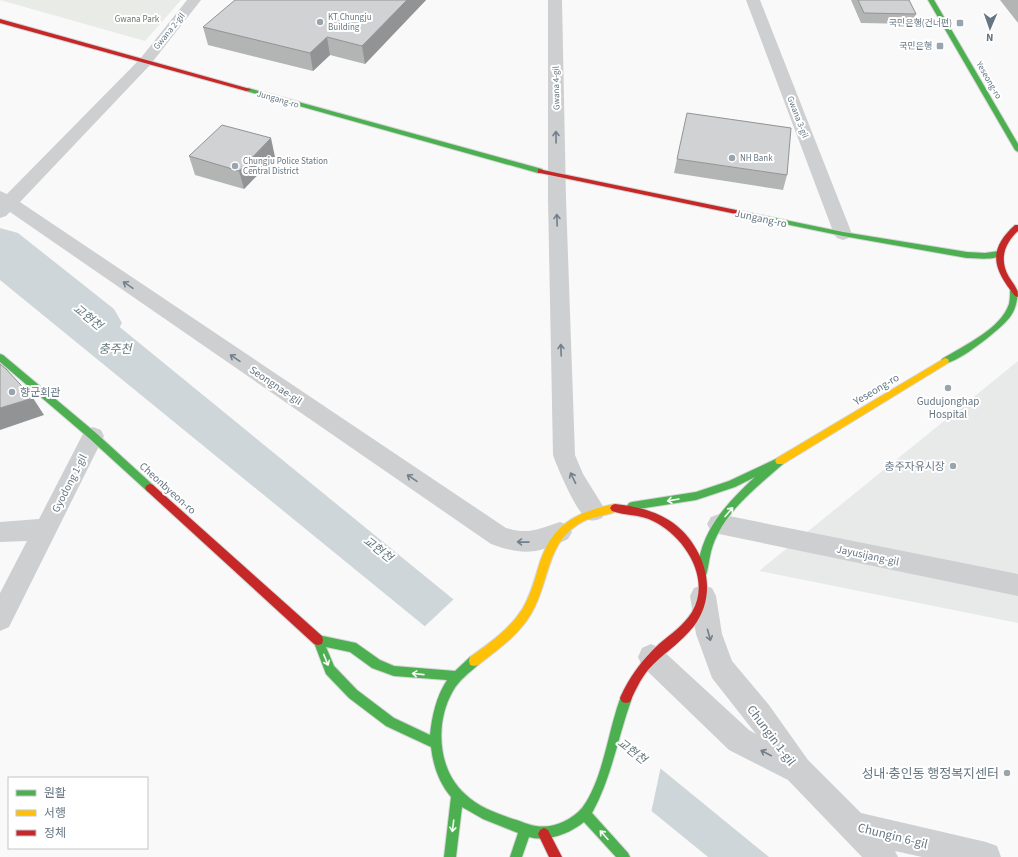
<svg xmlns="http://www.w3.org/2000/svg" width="1018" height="857" font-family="'Source Sans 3','Noto Sans KR',sans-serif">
<rect width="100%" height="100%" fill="#f9f9f9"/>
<!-- built -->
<polygon fill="#e8e9e9" points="1018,361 1018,623 759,571"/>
<!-- green -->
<polygon fill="#e8ebe6" points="0,0 181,0 145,41"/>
<!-- water -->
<polygon fill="#ced6d9" points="0,251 116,324 769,857 708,857 0,280"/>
<!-- pier -->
<polygon fill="#f9f9f9" points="455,598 661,766 651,813 423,628"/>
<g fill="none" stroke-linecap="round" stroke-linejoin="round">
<!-- river -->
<polygon fill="#ced6d9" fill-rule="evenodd" points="0,228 18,233 114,309 122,323 114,337 95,343 76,337 0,272"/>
<defs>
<g id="fast">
<polygon points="928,0 934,0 1018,144 1018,152 1015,150"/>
<polygon points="248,88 542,169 544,171 542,173 538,173 246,91 245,90"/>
<path d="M733 210H736L843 232 967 252 985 253 999 251 1003 254C995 261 977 258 967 258L843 236 736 214 732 212Z"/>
<path d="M1014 288 1018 291C1017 301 1016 309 1010 317 1002 328 954 367 942 363L941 361 942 359C963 346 1001 329 1009 304 1010 300 1010 295 1010 291Z"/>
<polygon points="0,354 3,355 96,433 153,485 155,488 153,491 150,492 147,491 90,439 0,362"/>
<path d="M780 457 783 458 785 461 783 464C757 487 725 511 713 545 710 553 709 563 707 572L706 575 702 577 698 575C696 570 698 565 699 560 705 526 730 500 755 477L735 487 696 500 632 510 629 509 627 506 629 503 632 502 696 492 729 481Z"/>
<path d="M318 635 356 643 380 660 394 666 455 671 470 657 474 656 478 657 479 661 478 665C469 673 459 680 453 691 435 722 437 769 465 794 478 807 496 813 513 819 521 821 528 825 536 826 552 829 572 820 582 808 604 779 608 728 622 694L626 693 630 694 632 698C618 736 612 777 592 813L628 853 630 857H616L584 822C569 834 548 842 529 837L522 857H510L518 833 483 819 462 807 456 857H444L451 797C439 783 433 765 431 747L386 726 349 698 326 674 313 640 314 636ZM326 647 350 652 372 668 394 676 447 680C436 697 432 716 430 735L394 718 357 690 334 666Z"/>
</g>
<g id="slow">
<polygon points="945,358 948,359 949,361 948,363 783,464 777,464 775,461 777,458"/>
<path d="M615 504 618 505 620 508 618 511C608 515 597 516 586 520 545 539 551 581 531 614 518 636 497 650 478 665L474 666 470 665 469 661 470 657C490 643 510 629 523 608 531 594 535 579 539 565 552 524 576 512 615 504Z"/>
</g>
<g id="jam">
<polygon points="0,19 250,89 251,90 246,91 0,23"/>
<polygon points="538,169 736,210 740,212 736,214 540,173 538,173"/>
<path d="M1015 225H1018V231C1004 244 999 260 1009 277 1014 285 1018 288 1018 297L1015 296C993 269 987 250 1015 225Z"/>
<polygon points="150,484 153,485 322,636 323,640 322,644 318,645 314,644 147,491 145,488 147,485"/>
<path d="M615 504C646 507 676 517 693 544 710 569 713 601 694 626 681 643 662 654 648 670 640 680 635 691 630 702L626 703 622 702 620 698C629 677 642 660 659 644 671 634 684 625 692 612 712 578 684 536 653 521 640 514 625 516 612 511L610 508 612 505Z"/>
<polygon points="544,828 548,830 562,857 549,857 538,834 540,830"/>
</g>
</defs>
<!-- fast casing -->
<use href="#fast" stroke="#d5d6d7" stroke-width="2"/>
<!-- slow casing -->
<use href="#slow" stroke="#d5d6d7" stroke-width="2"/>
<!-- jam casing -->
<use href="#jam" stroke="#d5d6d7" stroke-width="2"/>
<!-- street -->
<g fill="#cecfd0" fill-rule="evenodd">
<path d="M187 0H201L150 65 20 202 506 528C529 535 538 529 560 522L568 525 572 532 568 539C537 554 524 556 491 544L10 212 6 216 0 218V191L7 194 140 59Z"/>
<path d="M548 0H562L566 199 575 455 583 474 606 511 602 518C597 520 593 522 587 519 577 513 557 467 553 455L548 199Z"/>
<polygon points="746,0 760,0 852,234 849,238 843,240 837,238 834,234"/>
<polygon points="93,427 101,430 104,436 9,627 0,631 0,593 27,541 0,542 0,522 39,519 85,430"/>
<polygon points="719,514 1018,574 1018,596 719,534 711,531 707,524 711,517"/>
<polygon points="703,585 712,588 716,596 722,634 732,661 769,705 808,760 861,813 986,842 997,846 1001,857 922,857 895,851 898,857 862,857 788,780 729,750 642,666 638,657 642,648 651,644 660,648 749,730 756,734 712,678 696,634 690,596 694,588"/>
</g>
<!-- fast -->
<use href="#fast" fill="#4caf50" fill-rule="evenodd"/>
<!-- slow -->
<use href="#slow" fill="#ffc107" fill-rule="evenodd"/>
<!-- jam -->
<use href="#jam" fill="#c62828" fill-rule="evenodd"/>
</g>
<!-- wall -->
<g fill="#b3b5b5">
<polygon points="426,0 365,64 330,55 313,71 208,45 203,27"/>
<polygon points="851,0 909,0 916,14 912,24 861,23"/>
<polygon points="1000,0 1018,0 1018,23"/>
<polygon points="189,156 275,157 244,189 195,175"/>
<polygon points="677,159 787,175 783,190 674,173"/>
</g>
<!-- shaded-wall -->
<g fill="#929394">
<polygon points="407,0 426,0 365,64 362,46"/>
<polygon points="327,37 330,55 313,71 310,53"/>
<polygon points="271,138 275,157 244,189 239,171"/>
<polygon points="33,398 44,415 0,430 0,408"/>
</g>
<!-- building -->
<g fill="#d0d2d3" stroke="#929394">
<polygon points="235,0 407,0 362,46 327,37 310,53 203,27"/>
<polygon points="858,0 909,0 916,14 864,13"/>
<polygon points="687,113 791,128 787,175 677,159"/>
<polygon points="222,125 271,138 239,171 189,156"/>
<polygon points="0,364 6,369 33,398 0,408"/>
</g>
<!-- one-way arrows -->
<defs><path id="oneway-shaft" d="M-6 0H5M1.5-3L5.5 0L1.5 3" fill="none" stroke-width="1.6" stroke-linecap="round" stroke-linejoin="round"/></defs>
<g stroke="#707f8b">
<use href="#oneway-shaft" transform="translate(556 137) rotate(-91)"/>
<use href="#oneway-shaft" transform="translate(557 220) rotate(-92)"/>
<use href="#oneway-shaft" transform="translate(128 285) rotate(-146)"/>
<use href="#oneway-shaft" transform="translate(561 350) rotate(-92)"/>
<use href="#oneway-shaft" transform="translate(235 358) rotate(-146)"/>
<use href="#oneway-shaft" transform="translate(412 478) rotate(-146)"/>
<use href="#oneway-shaft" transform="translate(573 478) rotate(-116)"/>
<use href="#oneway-shaft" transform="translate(523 542) rotate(-179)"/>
<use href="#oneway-shaft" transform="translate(709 635) rotate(75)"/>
<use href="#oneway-shaft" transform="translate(766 753) rotate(-153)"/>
</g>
<g stroke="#f6fbf6">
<use href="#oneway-shaft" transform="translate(673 500) rotate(170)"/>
<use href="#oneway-shaft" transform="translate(729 512) rotate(-49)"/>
<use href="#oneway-shaft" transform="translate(326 660) rotate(68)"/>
<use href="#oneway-shaft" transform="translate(418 674) rotate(-174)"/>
<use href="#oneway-shaft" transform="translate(453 826) rotate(97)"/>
<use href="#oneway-shaft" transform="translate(604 835) rotate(-132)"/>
</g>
<!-- markers -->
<g fill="#99a4ac" stroke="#fff" stroke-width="1.5">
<circle cx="320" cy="22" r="4"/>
<rect x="956" y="19" width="8" height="8" rx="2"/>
<rect x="936" y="42" width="8" height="8" rx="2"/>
<circle cx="732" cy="158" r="4"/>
<circle cx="235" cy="166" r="4"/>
<circle cx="948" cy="388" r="4"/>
<circle cx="12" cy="392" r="4"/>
<circle cx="953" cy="466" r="4"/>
<circle cx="1007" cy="773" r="4"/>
</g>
<g text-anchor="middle" stroke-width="4" stroke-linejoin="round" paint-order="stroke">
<!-- far-poi labels -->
<g font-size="9" fill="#657683" stroke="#fff" text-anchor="start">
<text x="328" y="20">KT Chungju<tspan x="328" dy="10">Building</tspan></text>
<text x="952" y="26" text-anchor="end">국민은행(건너편)</text>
<text x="932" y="49" text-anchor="end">국민은행</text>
<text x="740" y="161">NH Bank</text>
<text x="243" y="164">Chungju Police Station<tspan x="243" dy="10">Central District</tspan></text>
</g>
<!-- far-park labels -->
<g font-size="9" fill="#687a64" stroke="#fff">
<text x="137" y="22">Gwana Park</text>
</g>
<!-- far-street labels -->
<g font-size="9" fill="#657683" stroke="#fff">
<text transform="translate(169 31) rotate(-51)" y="3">Gwana 2-gil</text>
<text transform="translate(989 80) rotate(60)" y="3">Yeseong-ro</text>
<text transform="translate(556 88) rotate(-91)" y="3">Gwana 4-gil</text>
<text transform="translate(278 99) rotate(16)" y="3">Jungang-ro</text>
<text transform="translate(798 117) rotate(69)" y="3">Gwana 3-gil</text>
</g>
<!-- street labels -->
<g font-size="11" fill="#657683" stroke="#fff">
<text transform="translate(761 218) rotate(12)" y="4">Jungang-ro</text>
<text transform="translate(276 385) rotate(34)" y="4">Seongnae-gil</text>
<text transform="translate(876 389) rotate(-31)" y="4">Yeseong-ro</text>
<text transform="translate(69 483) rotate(-63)" y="4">Gyodong 1-gil</text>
<text transform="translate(168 488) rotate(42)" y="4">Cheonbyeon-ro</text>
<text transform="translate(868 555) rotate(12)" y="4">Jayusijang-gil</text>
</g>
<!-- poi labels -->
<g font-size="11" fill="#657683" stroke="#fff" text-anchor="start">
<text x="20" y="396">향군회관</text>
<text x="948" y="405" text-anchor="middle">Gudujonghap<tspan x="948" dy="13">Hospital</tspan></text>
<text x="945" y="470" text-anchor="end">충주자유시장</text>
</g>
<!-- water labels -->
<g font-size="12" font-style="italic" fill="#60757c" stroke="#fff">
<text transform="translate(88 317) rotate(39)" y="4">교현천</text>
<text x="115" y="353">충주천</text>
<text transform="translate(378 549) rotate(38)" y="4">교현천</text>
<text transform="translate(632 751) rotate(38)" y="4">교현천</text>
</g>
<!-- near-street labels -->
<g font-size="13" fill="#657683" stroke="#fff">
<text transform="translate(772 735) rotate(53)" y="5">Chungin 1-gil</text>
<text transform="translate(893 835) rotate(14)" y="5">Chungin 6-gil</text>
</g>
<!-- near-poi labels -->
<g font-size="13" fill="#657683" stroke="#fff" text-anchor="end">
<text x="999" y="778">성내·충인동 행정복지센터</text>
</g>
</g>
<!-- legend -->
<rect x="8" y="777" width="140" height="72" fill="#ffffff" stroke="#c1c8cd"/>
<rect x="16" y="790" width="20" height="6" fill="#4caf50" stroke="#c1c8cd"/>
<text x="44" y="797" font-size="12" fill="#657683">원활</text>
<rect x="16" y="810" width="20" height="6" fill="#ffc107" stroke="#c1c8cd"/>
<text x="44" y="817" font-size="12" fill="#657683">서행</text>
<rect x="16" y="830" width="20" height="6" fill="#c62828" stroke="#c1c8cd"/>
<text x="44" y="837" font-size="12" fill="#657683">정체</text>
<!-- north arrow -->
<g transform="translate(990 28) rotate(182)" stroke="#ffffff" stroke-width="3" paint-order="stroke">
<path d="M0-3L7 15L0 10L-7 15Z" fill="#657683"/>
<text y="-6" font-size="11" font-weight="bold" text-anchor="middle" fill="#657683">N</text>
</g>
</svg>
